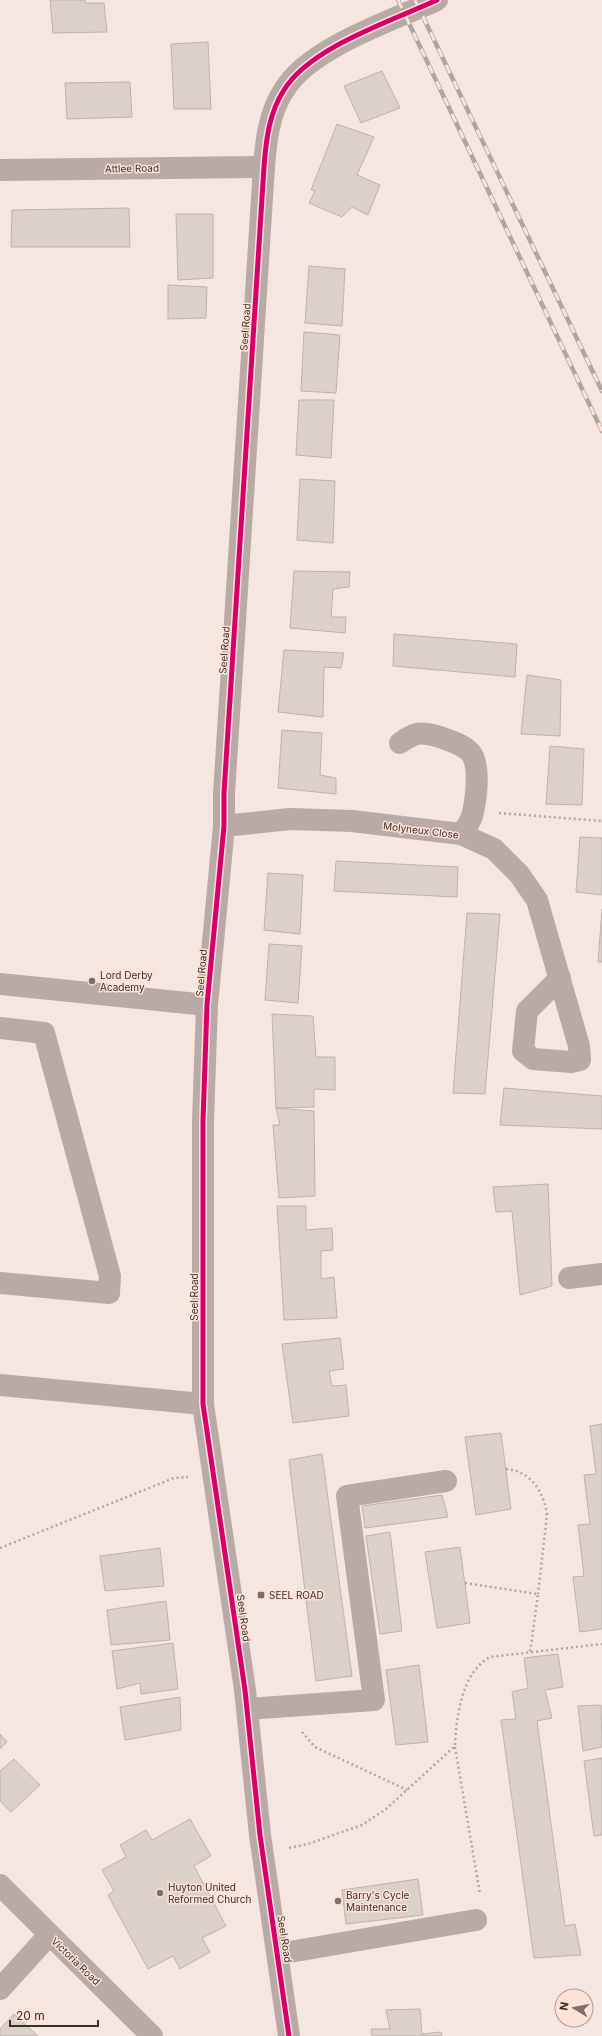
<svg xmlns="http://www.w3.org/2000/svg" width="602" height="2036" font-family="Inter,sans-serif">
<rect width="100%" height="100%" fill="#f5e6e0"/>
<!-- building -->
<g fill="#dbd1c9" stroke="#bdb3ac">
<polygon points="50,0 85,0 85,3 104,3 107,32 53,33"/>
<polygon points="208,42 211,109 174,109 171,44"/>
<polygon points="382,71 400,108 361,123 344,86"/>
<polygon points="130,82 132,117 67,119 65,83"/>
<polygon points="337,124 374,137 357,175 380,185 368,215 352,207 342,217 309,203 315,191 311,190"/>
<polygon points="129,208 130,247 11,247 12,210"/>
<polygon points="176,214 213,214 213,278 178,280"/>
<polygon points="309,266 345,269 342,326 305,323"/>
<polygon points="168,285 207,287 206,318 168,319"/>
<polygon points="304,332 340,335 336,393 301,391"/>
<polygon points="299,400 334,400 331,458 296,455"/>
<polygon points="300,479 335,481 333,543 297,540"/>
<polygon points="294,571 350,572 349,587 333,589 331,617 346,617 345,633 290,628"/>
<polygon points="394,634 517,644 515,677 393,666"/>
<polygon points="284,650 344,653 341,668 324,667 323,717 278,712"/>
<polygon points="527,675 561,680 560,736 521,734"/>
<polygon points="282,730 322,733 320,775 336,778 336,794 278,788"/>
<polygon points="550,746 584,749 582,805 546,804"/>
<polygon points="580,837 602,838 602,895 576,892"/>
<polygon points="336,861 458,867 457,897 334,891"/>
<polygon points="268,873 303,875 300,934 264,930"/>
<polygon points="602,909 602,962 598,962"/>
<polygon points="467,913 500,914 485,1094 453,1093"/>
<polygon points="269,944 302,946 298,1003 265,1000"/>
<polygon points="272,1014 313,1016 316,1057 335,1057 335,1090 314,1089 314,1107 276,1108"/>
<polygon points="504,1088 602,1096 602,1129 500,1125"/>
<polygon points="276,1108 314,1111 315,1196 279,1198 273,1125 280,1125"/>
<polygon points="548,1184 552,1286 520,1295 512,1211 496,1212 493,1187"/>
<polygon points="277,1206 306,1206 306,1230 332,1228 333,1250 321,1251 321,1279 334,1277 337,1318 284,1320"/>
<polygon points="340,1338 344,1369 329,1371 332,1386 346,1385 349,1416 293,1423 282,1344"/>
<polygon points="602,1424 602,1629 580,1632 573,1577 584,1576 578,1525 590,1524 584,1475 596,1474 590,1426"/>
<polygon points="501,1433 511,1509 476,1515 465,1437"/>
<polygon points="322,1454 352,1676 316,1681 289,1460"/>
<polygon points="442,1495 448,1517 365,1528 362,1506"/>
<polygon points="390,1532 402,1631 380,1634 366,1536"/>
<polygon points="460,1547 470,1623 437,1628 425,1552"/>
<polygon points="160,1548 164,1586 105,1591 100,1556"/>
<polygon points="166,1601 170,1640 111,1645 107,1610"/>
<polygon points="173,1643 178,1689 141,1694 140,1683 117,1689 112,1651"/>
<polygon points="558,1654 563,1687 545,1690 552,1718 537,1721 565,1926 575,1924 581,1955 534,1958 501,1720 516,1719 512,1692 528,1688 524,1658"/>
<polygon points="419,1665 428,1742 396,1745 386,1670"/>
<polygon points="180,1697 181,1730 125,1740 120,1707"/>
<polygon points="601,1705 602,1747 583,1751 578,1706"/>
<polygon points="0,1734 7,1742 0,1749"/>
<polygon points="602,1758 602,1835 594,1836 584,1761"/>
<polygon points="14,1759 40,1785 11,1812 0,1801 0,1771"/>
<polygon points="190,1819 211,1856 194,1866 226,1926 202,1938 210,1952 180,1969 173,1956 148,1969 108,1895 114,1891 102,1870 126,1857 120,1845 146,1830 152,1840"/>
<polygon points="418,1879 423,1915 346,1924 342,1890"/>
<polygon points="420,2009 422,2034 441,2032 442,2036 372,2036 371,2029 390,2029 386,2010"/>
<polygon points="14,2014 38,2036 0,2036 0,2029"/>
</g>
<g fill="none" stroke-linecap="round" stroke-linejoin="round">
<!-- path -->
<g stroke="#b3a5a3" stroke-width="2.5" stroke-dasharray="2 3" stroke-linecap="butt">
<polyline points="499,813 602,821"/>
<path d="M506 1469C531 1471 544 1492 547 1515L538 1594"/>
<polyline points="0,1548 174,1478 188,1477"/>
<polyline points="465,1583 538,1594 530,1653"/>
<polyline points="302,1732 315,1747 407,1790"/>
<polyline points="455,1747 480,1894"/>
<path d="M289 1848 308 1844 362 1825 386 1809 455 1746C456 1717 462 1672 490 1657L602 1644"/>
</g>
<!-- minor -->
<g stroke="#b9aaa7" stroke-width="22">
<polyline points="0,170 264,167"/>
<path d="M400 743C415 732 421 731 440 737 450 741 462 744 470 752 481 764 476 801 472 816 470 822 465 829 461 834"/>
<polyline points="224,826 290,819 352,821 461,834 494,849 519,874 537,900 579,1046 580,1060 571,1062 533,1059 523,1051 527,1011 560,978"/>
<polyline points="0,984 207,1005"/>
<polyline points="0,1028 44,1033 110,1276 109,1293 0,1283"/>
<polyline points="569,1278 602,1274"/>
<polyline points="0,1385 203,1404"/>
<polyline points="248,1709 374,1700 347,1496 446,1481"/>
<polyline points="0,1885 152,2036"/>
<polyline points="278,1954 476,1920"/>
<polyline points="0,1989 49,1935"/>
<path d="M289 2036 260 1835 245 1690 203 1404V1121L207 1005 224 826V793L264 167C266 140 269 113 284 90 310 47 392 21 437 0"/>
</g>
<defs>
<g id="rail">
<polyline points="398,0 602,431"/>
<polyline points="415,0 602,391"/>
</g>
</defs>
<!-- rail casing -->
<use href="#rail" stroke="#b1a5a1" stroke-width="4.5"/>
<!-- rail -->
<use href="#rail" stroke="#fde2d8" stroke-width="3" stroke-dasharray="9" stroke-linecap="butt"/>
<defs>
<path id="cycleway" d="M289 2036 260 1835 245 1690 203 1404V1121L207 1005 224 826V793L264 167C266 140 269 113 284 90 310 47 392 21 437 0"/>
</defs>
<!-- cycleway casing -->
<use href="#cycleway" stroke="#fde2d8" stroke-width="8"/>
<!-- cycleway -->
<use href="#cycleway" stroke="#d6006c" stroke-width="5"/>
</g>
<!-- markers -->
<g fill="#7d6f6a" stroke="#fde2d8" stroke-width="1.5">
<circle cx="92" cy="981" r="4"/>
<rect x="257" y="1591" width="8" height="8" rx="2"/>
<circle cx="160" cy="1893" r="4"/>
<circle cx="338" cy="1901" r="4"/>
</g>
<g text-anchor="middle" stroke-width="3" stroke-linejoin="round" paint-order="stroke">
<!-- street labels -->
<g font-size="10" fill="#3c2f2a" stroke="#fde2d8">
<text transform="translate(132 168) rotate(-1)" y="4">Attlee Road</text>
<text transform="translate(245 327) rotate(-86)" y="4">Seel Road</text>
<text transform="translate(224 650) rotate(-86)" y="4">Seel Road</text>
<text transform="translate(421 830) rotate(7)" y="4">Molyneux Close</text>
<text transform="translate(201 973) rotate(-85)" y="4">Seel Road</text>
<text transform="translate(194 1297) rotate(-90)" y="4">Seel Road</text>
<text transform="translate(244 1618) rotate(82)" y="4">Seel Road</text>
<text transform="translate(285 1939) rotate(81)" y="4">Seel Road</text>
<text transform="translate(76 1961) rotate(44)" y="4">Victoria Road</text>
</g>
<!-- poi labels -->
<g font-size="10" fill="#3c2f2a" stroke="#fde2d8" text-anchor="start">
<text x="100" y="979">Lord Derby<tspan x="100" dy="12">Academy</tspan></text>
<text x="269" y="1599">SEEL ROAD</text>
<text x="168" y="1891">Huyton United<tspan x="168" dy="12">Reformed Church</tspan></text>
<text x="346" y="1899">Barry's Cycle<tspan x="346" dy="12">Maintenance</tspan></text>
</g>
</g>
<!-- north arrow -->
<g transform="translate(574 2008) rotate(280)"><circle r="19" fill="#fde2d8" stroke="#b09a92"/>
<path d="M0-3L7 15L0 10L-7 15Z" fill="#7d6f6a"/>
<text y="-6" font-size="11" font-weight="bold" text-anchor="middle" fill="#3c2f2a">N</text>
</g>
<!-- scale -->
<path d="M10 2020v6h88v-6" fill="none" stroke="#3c2f2a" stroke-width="2"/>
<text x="16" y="2020" font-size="12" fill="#3c2f2a" stroke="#fde2d8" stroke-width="3" paint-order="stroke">20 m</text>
</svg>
